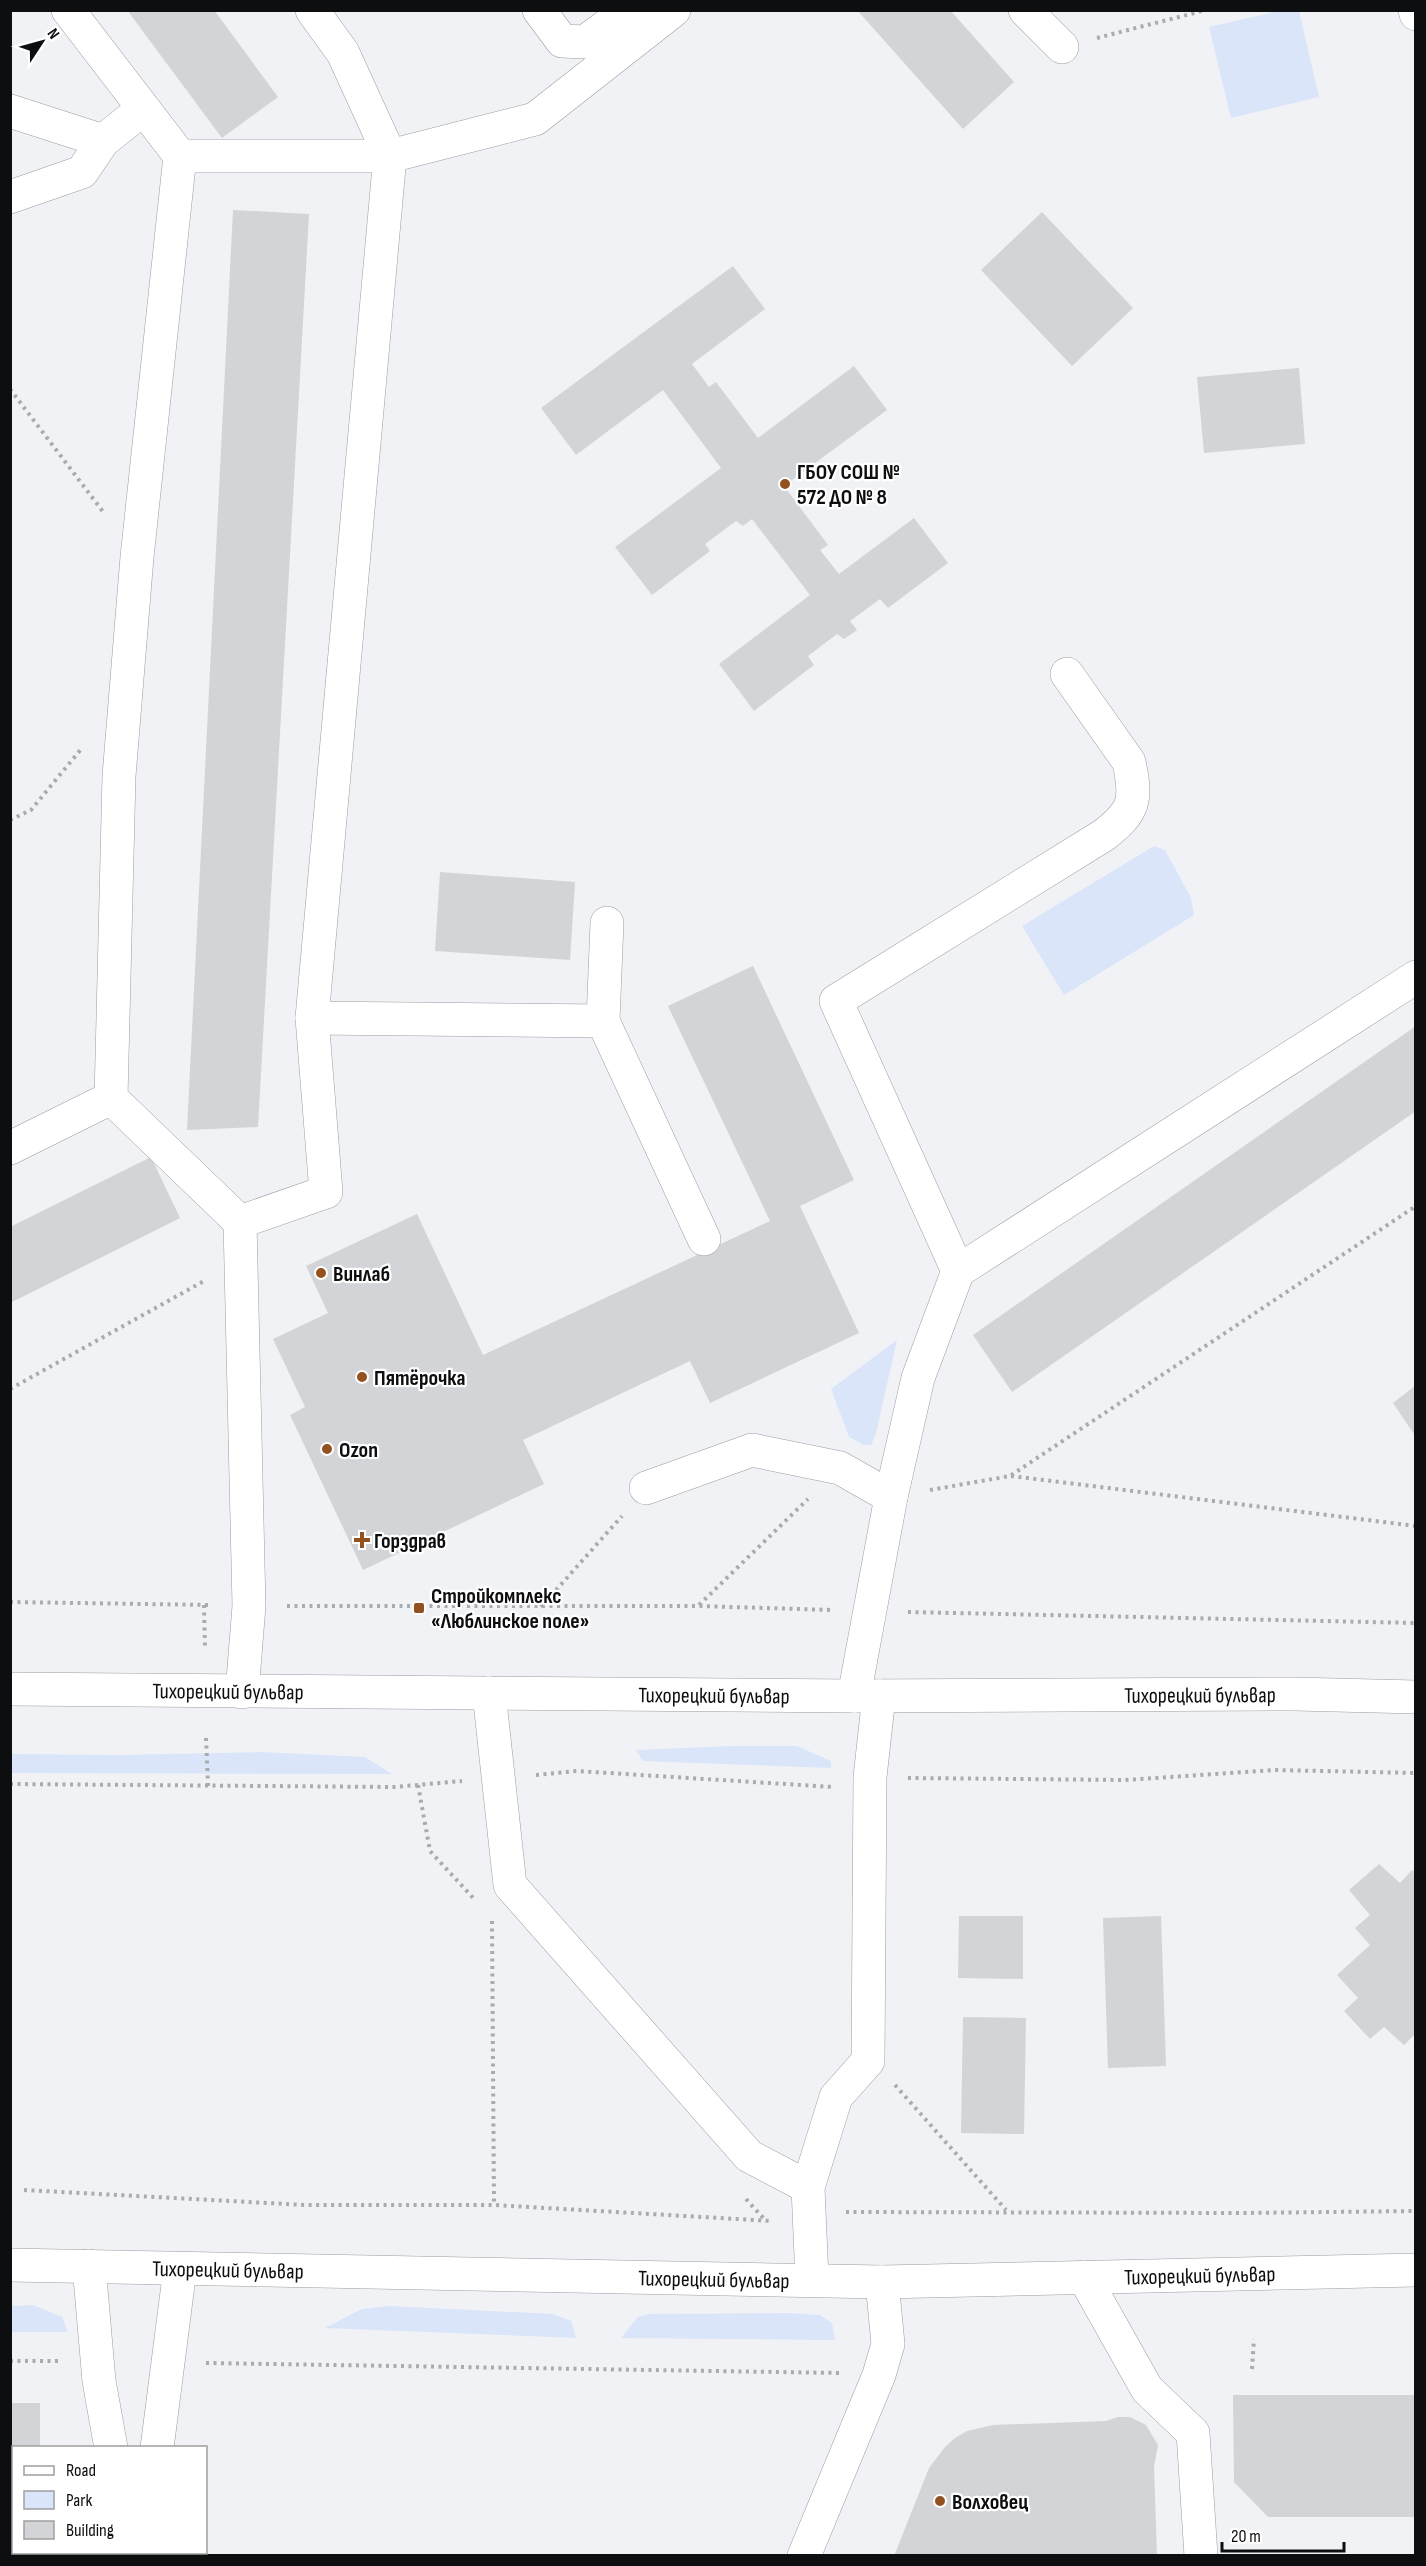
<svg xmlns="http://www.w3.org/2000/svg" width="1426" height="2566" font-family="'Sofia Sans Condensed',sans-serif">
<rect width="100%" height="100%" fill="#f0f2f5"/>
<!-- green -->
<g fill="#dbe5f9">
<polygon points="1278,11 1299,11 1319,97 1231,118 1209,27"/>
<polygon points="1154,846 1165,850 1191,898 1194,915 1064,995 1022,926"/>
<polygon points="897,1340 876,1433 871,1445 864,1445 849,1437 831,1389"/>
<polygon points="731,1746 797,1746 831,1761 831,1768 643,1761 636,1750"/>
<polygon points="262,1752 365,1757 392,1774 11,1773 11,1754 120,1755"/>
<polygon points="33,2305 62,2317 68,2332 11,2332 11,2306"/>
<polygon points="388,2306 553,2314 571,2321 576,2338 325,2328 362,2309"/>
<polygon points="787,2313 820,2315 832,2323 835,2340 621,2338 638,2317 649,2314"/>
</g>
<!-- building -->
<g fill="#d2d4d7">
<polygon points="127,10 214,10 278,97 222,138"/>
<polygon points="857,10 950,10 1014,82 963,129"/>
<polygon points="233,210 309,214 258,1127 187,1130"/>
<polygon points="1042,212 1133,308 1072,366 981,270"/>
<polygon points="733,266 765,309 692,364 709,387 716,382 758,438 854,366 887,410 784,486 828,545 820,550 839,574 914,518 948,563 888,608 880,599 850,621 857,630 844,639 837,634 808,656 814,665 754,711 719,664 810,595 752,519 743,526 736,521 705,544 710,551 652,595 615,547 721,468 663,390 576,455 541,408"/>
<polygon points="1299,368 1305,444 1204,453 1197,377"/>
<polygon points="440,872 575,882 570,960 435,951"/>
<polygon points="753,966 854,1180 800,1206 859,1333 710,1403 690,1361 523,1440 544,1484 363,1570 290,1415 305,1407 273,1339 328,1313 306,1266 417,1214 483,1355 770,1221 668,1006"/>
<polygon points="1416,1026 1416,1111 1012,1392 973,1335"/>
<polygon points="151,1157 180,1218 10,1303 10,1227"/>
<polygon points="1416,1385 1416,1437 1393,1403"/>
<polygon points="1379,1864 1400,1883 1412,1870 1416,1873 1416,2033 1404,2045 1384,2027 1370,2039 1344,2011 1358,1998 1337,1975 1370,1945 1355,1928 1370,1915 1349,1890"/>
<polygon points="959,1916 1023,1916 1023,1979 958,1978"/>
<polygon points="1161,1916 1166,2066 1108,2068 1103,1918"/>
<polygon points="963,2017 1026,2018 1024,2134 961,2133"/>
<polygon points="1233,2395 1416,2395 1416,2517 1268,2517 1234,2482"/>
<polygon points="10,2403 40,2403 40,2448 14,2448 14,2552 40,2552 40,2556 10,2556"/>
<polygon points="1118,2417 1130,2417 1146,2425 1158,2445 1154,2467 1157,2556 894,2556 929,2468 945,2447 955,2438 967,2431 993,2425 1106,2421"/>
</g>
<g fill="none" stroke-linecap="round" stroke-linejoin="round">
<defs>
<g id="minor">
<polyline points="68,10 180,156 137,557 119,776 111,1098 240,1222"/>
<polyline points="539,10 562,41 585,42 628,10"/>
<polyline points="1025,10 1062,47"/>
<polyline points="1415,10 1416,14"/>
<polyline points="10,111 103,141 143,109"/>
<polyline points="180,156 390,156 535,119 674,10"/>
<polyline points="10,197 82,172 103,141"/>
<polyline points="312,1018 603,1021 704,1239"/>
<polyline points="603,1021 607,923"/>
<polyline points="10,1148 111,1098"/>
<path d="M958 1271 836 1001 1104 835C1135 811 1137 800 1129 762L1067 674"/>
<polyline points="646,1488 752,1450 840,1468 891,1497"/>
<path id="s1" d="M10 1689 854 1696 1294 1694 1416 1697"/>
<polyline points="242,1692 249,1606 240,1222 326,1192 312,1018 390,156 343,53 312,10"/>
<polyline points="489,1693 510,1885 749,2156 808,2187"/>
<polyline points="854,1696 891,1497 918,1378 958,1271 1416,977"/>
<path id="s2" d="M10 2265 882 2282 1416 2270"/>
<polyline points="89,2266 99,2381 111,2448"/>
<polyline points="1084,2277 1147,2389 1193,2433 1201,2556"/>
<polyline points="812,2279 808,2187 836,2097 868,2061 870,1777 879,1696"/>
<polyline points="157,2448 180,2269"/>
<polyline points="130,2552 130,2556"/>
<polyline points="804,2556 879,2375 888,2344 882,2282"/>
</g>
</defs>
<!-- minor casing -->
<use href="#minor" stroke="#9c9da1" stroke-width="34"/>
<!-- path -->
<g stroke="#aaabae" stroke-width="4" stroke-dasharray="3 4.5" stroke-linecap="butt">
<polyline points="1097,38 1206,10"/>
<polyline points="10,389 104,513"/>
<polyline points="10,820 31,810 82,748"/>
<polyline points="10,1389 204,1281"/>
<polyline points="1011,1476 1416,1526"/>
<polyline points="930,1490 1010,1476 1416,1206"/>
<polyline points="10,1602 211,1605"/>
<polyline points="204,1605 205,1649"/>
<polyline points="699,1605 808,1499"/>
<polyline points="287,1606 699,1606 832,1610"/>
<polyline points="541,1607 622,1516"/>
<polyline points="908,1612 1416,1623"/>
<polyline points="206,1738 208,1786"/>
<polyline points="536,1775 577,1771 833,1787"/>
<polyline points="908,1778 1125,1780 1275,1770 1416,1773"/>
<polyline points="10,1784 394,1787 462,1781"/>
<polyline points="418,1785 430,1851 475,1900"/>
<polyline points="492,1921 494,2205"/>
<polyline points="895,2085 1006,2210"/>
<polyline points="24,2190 305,2205 494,2205 772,2221"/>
<polyline points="746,2199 765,2220"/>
<polyline points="846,2212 1243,2213 1416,2211"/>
<polyline points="10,2361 61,2361"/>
<polyline points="206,2363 840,2373"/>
<polyline points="1252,2369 1254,2339"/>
</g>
<!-- minor -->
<use href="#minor" stroke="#fff" stroke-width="33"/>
</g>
<!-- markers -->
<g fill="#93511f" stroke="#fff" stroke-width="2">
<circle cx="785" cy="484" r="6"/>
<circle cx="321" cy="1273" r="6"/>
<circle cx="362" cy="1377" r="6"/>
<circle cx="327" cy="1449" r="6"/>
<path d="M359 1531h6v6h6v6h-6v6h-6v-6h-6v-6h6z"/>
<rect x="413" y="1602" width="12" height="12" rx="3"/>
<circle cx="940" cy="2501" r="6"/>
</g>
<g text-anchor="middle" stroke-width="4.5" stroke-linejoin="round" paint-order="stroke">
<!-- poi labels -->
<g font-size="22" font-weight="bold" fill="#0d0e0f" stroke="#fff" text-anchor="start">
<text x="797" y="479">ГБОУ СОШ №<tspan x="797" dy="25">572 ДО № 8</tspan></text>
<text x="333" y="1281">Винлаб</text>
<text x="374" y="1385">Пятёрочка</text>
<text x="339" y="1457">Ozon</text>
<text x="374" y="1548">Горздрав</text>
<text x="431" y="1603">Стройкомплекс<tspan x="431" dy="25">«Люблинское поле»</tspan></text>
<text x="952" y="2509">Волховец</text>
</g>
<!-- street labels -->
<g font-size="22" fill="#0d0e0f" stroke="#fff">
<text dy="8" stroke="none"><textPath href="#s1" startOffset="218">Тихорецкий бульвар</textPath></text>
<text dy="8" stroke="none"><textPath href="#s1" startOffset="704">Тихорецкий бульвар</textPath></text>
<text dy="8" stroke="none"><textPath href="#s1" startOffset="1190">Тихорецкий бульвар</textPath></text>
<text dy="8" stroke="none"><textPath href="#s2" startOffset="218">Тихорецкий бульвар</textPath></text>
<text dy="8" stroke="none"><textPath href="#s2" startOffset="1190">Тихорецкий бульвар</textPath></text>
<text dy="8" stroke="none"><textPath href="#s2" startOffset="704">Тихорецкий бульвар</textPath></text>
</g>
</g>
<!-- border -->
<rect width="1426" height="2566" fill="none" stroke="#0d0e0f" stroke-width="24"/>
<!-- legend -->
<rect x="12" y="2446" width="195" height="108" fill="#ffffff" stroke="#9e9f9f" stroke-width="1.5"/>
<rect x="24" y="2466" width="30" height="9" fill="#ffffff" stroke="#9e9f9f" stroke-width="1.5"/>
<text x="66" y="2476" font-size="18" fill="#0d0e0f">Road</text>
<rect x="24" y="2491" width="30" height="18" fill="#dbe5f9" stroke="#9e9f9f" stroke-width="1.5"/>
<text x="66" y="2506" font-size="18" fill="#0d0e0f">Park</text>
<rect x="24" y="2521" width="30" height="18" fill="#d2d4d7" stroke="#9e9f9f" stroke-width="1.5"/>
<text x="66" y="2536" font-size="18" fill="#0d0e0f">Building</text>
<!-- north arrow -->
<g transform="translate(42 42) rotate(54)" stroke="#ffffff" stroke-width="4.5" paint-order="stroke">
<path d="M0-4.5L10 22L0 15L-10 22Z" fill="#0d0e0f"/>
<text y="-9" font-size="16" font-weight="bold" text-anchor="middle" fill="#0d0e0f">N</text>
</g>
<!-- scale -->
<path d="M1222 2542v9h122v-9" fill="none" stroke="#0d0e0f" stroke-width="3"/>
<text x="1231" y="2542" font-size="18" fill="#0d0e0f" stroke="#ffffff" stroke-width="4.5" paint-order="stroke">20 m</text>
</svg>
